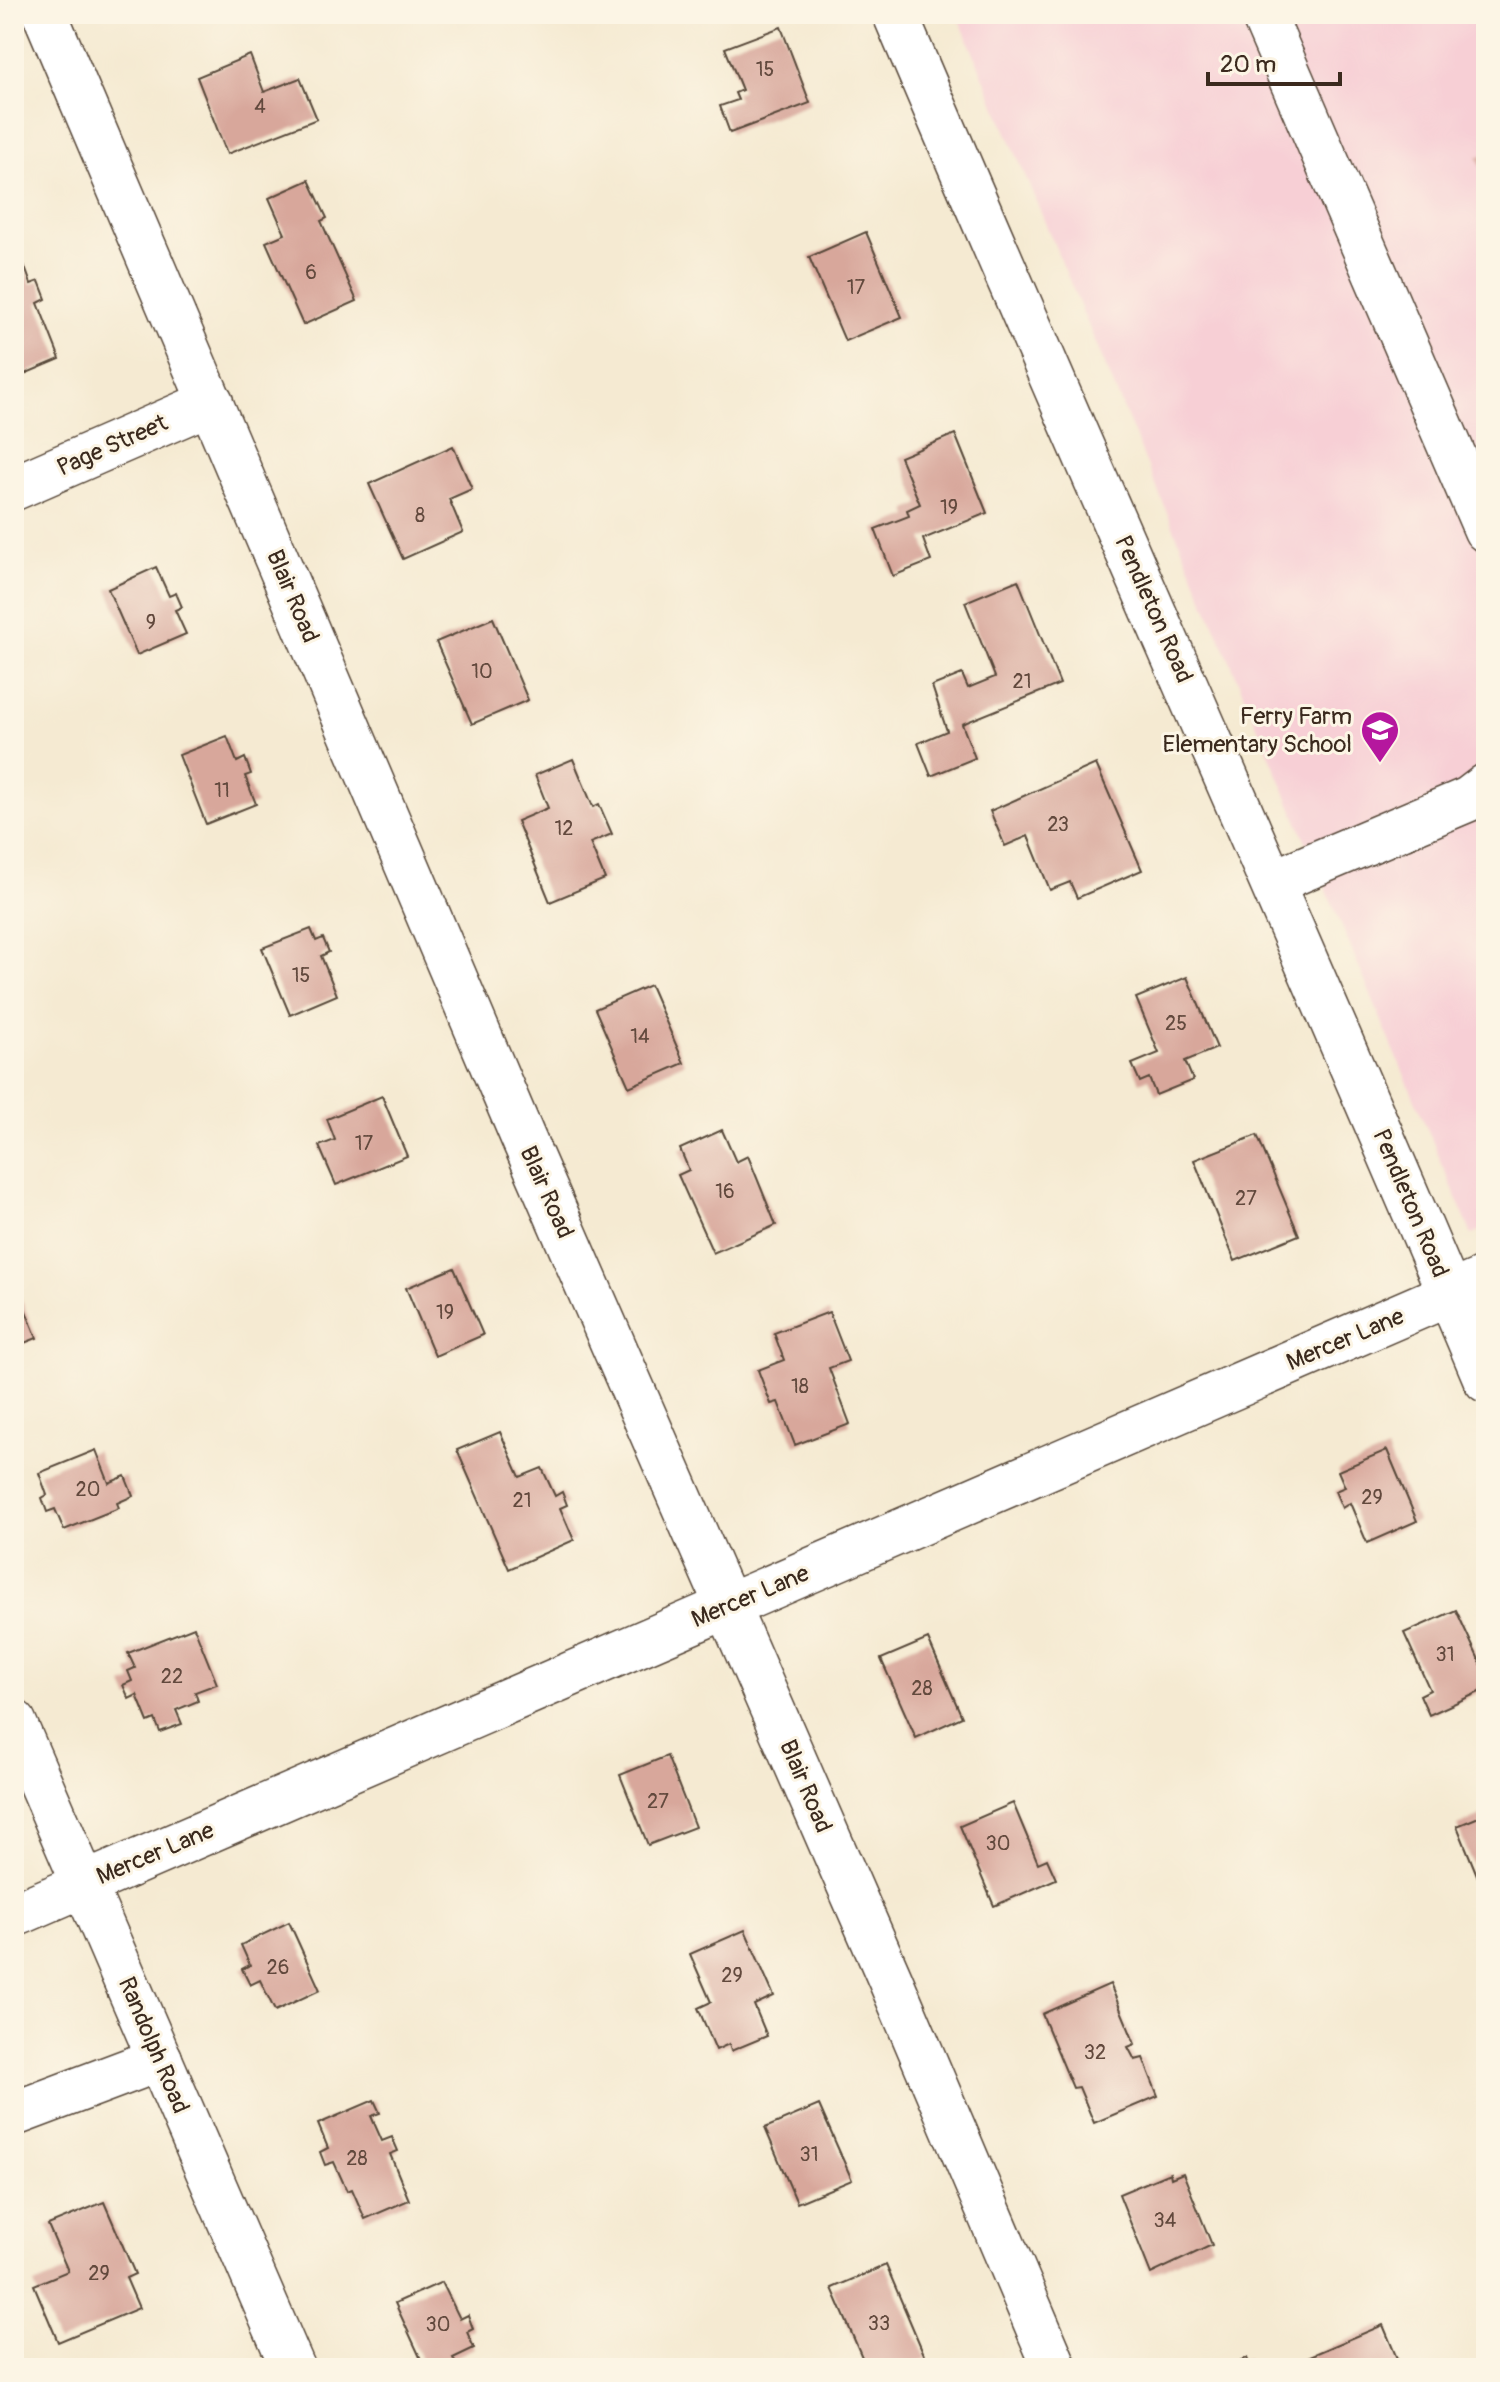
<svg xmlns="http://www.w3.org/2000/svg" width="1500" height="2382" font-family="Pangolin,sans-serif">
<rect width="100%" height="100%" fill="#fcf5e5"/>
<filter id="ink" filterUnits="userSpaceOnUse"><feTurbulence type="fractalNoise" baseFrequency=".0125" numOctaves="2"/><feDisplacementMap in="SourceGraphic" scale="16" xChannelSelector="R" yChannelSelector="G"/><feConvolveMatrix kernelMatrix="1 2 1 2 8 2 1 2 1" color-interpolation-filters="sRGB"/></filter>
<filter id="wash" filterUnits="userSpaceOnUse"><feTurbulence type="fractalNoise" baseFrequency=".006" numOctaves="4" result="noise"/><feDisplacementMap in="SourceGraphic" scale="32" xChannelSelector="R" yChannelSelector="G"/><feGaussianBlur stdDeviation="1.8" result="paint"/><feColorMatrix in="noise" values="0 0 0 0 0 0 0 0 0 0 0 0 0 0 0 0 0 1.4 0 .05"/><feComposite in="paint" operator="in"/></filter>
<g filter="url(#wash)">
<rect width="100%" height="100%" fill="#f5ead2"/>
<!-- built -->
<polygon fill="#f7cfd5" points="957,14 1486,14 1486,1228 1472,1235"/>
<g id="blocks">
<!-- building -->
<g fill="#d8a79b">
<polygon points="781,27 810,103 730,133 720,106 738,100 735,93 742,90 725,48"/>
<polygon points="250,55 264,92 300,78 317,119 227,154 197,77"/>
<polygon points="1486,153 1486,178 1477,157"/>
<polygon points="309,180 327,218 321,221 357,301 303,325 266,242 285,234 269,198"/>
<polygon points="866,232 902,317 845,341 809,257"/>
<polygon points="18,248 31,284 39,281 46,299 38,303 60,359 15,378 14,250"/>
<polygon points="955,434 987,513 923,539 931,561 893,576 875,529 909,516 907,510 920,504 900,457"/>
<polygon points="453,446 472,489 449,499 463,532 403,559 369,484"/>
<polygon points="156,567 169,596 176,593 182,607 175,610 186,634 137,655 108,589"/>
<polygon points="1018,580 1060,684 962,724 975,758 931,776 918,743 947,731 932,686 962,674 968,688 995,677 965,602"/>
<polygon points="493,618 528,700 472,724 436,642"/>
<polygon points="227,736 237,762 245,758 251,774 245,776 256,804 206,824 179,755"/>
<polygon points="573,759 593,807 599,804 612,834 590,843 605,879 550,902 517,821 548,808 535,775"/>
<polygon points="1096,764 1142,870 1077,898 1070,882 1050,890 1028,836 1005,846 990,811"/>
<polygon points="311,929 316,941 323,938 329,952 321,956 337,995 290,1015 262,948"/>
<polygon points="1187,977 1217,1048 1185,1061 1193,1080 1156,1095 1149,1078 1140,1082 1132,1064 1159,1053 1136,998"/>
<polygon points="650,985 684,1063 629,1087 595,1009"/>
<polygon points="382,1096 407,1156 336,1185 319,1146 335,1140 327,1119"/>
<polygon points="722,1130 736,1162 748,1156 776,1225 713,1253 678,1175 689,1170 680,1149"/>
<polygon points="1257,1135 1299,1235 1235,1261 1194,1160"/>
<polygon points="454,1268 483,1335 435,1356 406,1288"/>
<polygon points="14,1282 37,1338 14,1347"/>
<polygon points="829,1312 848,1361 829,1368 850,1424 795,1445 778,1402 771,1404 758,1370 784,1360 774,1333"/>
<polygon points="500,1432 520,1477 542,1468 555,1496 562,1492 567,1505 560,1508 574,1540 509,1569 457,1450"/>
<polygon points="96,1450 109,1483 125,1476 133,1496 117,1503 119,1508 64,1530 55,1509 47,1512 42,1498 47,1495 39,1473"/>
<polygon points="1387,1450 1417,1521 1367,1543 1350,1503 1342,1508 1335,1491 1345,1487 1338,1471"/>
<polygon points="1456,1610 1486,1675 1486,1689 1429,1715 1420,1695 1430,1690 1404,1633"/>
<polygon points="194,1627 217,1684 195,1692 198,1701 176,1710 182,1724 160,1732 155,1719 148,1722 137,1695 129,1699 123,1685 132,1681 128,1671 135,1668 128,1653"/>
<polygon points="928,1639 962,1717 916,1738 881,1659"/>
<polygon points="667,1756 695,1827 648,1845 620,1775"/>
<polygon points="1013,1803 1038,1863 1047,1859 1056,1879 994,1906 960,1826"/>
<polygon points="1486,1814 1486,1897 1457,1826"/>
<polygon points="289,1922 320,1990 275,2011 260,1980 250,1985 242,1969 250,1965 241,1945"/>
<polygon points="745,1930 774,1996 754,2005 767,2036 731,2051 729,2044 716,2050 698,2008 711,2002 690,1954"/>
<polygon points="1110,1984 1135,2044 1128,2047 1135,2060 1143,2058 1158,2096 1094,2123 1079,2087 1073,2088 1042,2014"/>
<polygon points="374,2100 380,2113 371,2116 382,2141 392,2137 398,2151 390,2154 409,2200 365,2219 352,2189 347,2191 334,2162 325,2165 320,2152 328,2148 318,2124"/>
<polygon points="819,2105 852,2180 797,2203 765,2128"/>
<polygon points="1170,2173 1171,2178 1183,2173 1212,2245 1151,2274 1119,2194"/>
<polygon points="104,2202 135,2274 126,2278 139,2308 58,2342 34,2285 68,2271 48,2225"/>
<polygon points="886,2265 926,2359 903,2368 856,2368 865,2364 832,2288"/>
<polygon points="442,2282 460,2319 468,2315 473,2329 467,2332 474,2348 453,2358 458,2368 425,2368 395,2303"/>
<polygon points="1383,2325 1401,2368 1282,2368"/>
<polygon points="1247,2358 1251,2368 1223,2368"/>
</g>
</g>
</g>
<g filter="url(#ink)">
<use href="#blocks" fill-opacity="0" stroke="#574739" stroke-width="2"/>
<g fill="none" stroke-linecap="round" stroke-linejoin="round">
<defs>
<g id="minor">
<polyline points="45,14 523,1138 890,1979 1055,2368"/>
<path d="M895 14C1089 471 1293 923 1486 1380"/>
<polyline points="1263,14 1486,530"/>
<polyline points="14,488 211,402"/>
<polyline points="1273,882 1469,799 1486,786"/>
<polyline points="14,1722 293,2368"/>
<polyline points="14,1915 1486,1278"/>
<polyline points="14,2114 160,2059"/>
</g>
</defs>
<!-- minor casing -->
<use href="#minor" stroke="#574739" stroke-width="47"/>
<!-- minor -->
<use href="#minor" stroke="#fff" stroke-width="44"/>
</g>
</g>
<!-- icons -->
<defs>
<symbol id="school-pin" viewBox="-11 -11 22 30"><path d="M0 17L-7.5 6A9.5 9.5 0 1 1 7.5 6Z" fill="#b5179e" stroke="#fcf5e5"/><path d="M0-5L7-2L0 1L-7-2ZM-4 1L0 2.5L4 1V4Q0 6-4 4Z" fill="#fff"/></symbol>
</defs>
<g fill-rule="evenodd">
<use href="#school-pin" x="1358" y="708" width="44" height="60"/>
</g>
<g text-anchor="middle" stroke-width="6" stroke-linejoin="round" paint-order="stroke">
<!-- number labels -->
<g font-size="20" fill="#62493d">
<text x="765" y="76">15</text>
<text x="260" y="113">4</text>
<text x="311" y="279">6</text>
<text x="856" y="294">17</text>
<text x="949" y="514">19</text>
<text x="420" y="522">8</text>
<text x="151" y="629">9</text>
<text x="482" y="678">10</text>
<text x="1022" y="688">21</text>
<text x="222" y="797">11</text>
<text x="1058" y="831">23</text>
<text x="564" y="835">12</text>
<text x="301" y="982">15</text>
<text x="1176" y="1030">25</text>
<text x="640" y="1043">14</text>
<text x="364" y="1150">17</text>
<text x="725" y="1198">16</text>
<text x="1246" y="1205">27</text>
<text x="445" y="1319">19</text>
<text x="800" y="1393">18</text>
<text x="88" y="1496">20</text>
<text x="1372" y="1504">29</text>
<text x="522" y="1507">21</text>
<text x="1445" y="1661">31</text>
<text x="172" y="1683">22</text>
<text x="922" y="1695">28</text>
<text x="658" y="1808">27</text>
<text x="998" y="1850">30</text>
<text x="278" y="1974">26</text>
<text x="732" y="1982">29</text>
<text x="1095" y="2059">32</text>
<text x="809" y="2161">31</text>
<text x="357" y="2165">28</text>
<text x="1165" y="2227">34</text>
<text x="99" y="2280">29</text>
<text x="879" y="2330">33</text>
<text x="438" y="2331">30</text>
</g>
<!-- street labels -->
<g font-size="24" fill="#3b2a1e" stroke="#fcf5e5">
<text transform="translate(112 445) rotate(-24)" y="8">Page Street</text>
<text transform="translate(293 596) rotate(67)" y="8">Blair Road</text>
<text transform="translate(1154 609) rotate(66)" y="8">Pendleton Road</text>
<text transform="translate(547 1192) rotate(66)" y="8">Blair Road</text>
<text transform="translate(1411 1203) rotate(67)" y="8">Pendleton Road</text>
<text transform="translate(1345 1339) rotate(-23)" y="8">Mercer Lane</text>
<text transform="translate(750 1596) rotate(-23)" y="8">Mercer Lane</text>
<text transform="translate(806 1786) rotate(67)" y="8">Blair Road</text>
<text transform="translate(155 1853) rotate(-23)" y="8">Mercer Lane</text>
<text transform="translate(154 2045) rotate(67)" y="8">Randolph Road</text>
</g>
<!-- poi labels -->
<g font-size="24" fill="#3b2a1e" stroke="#fcf5e5" text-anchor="end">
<text x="1352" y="724">Ferry Farm<tspan x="1352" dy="28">Elementary School</tspan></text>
</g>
</g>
<!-- margin -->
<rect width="1500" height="2382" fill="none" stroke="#fcf5e5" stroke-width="48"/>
<!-- scale -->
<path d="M1208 72v12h132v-12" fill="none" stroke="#3b2a1e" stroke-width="4"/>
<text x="1220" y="72" font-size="24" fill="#3b2a1e" stroke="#fcf5e5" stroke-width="6" paint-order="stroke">20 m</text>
</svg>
